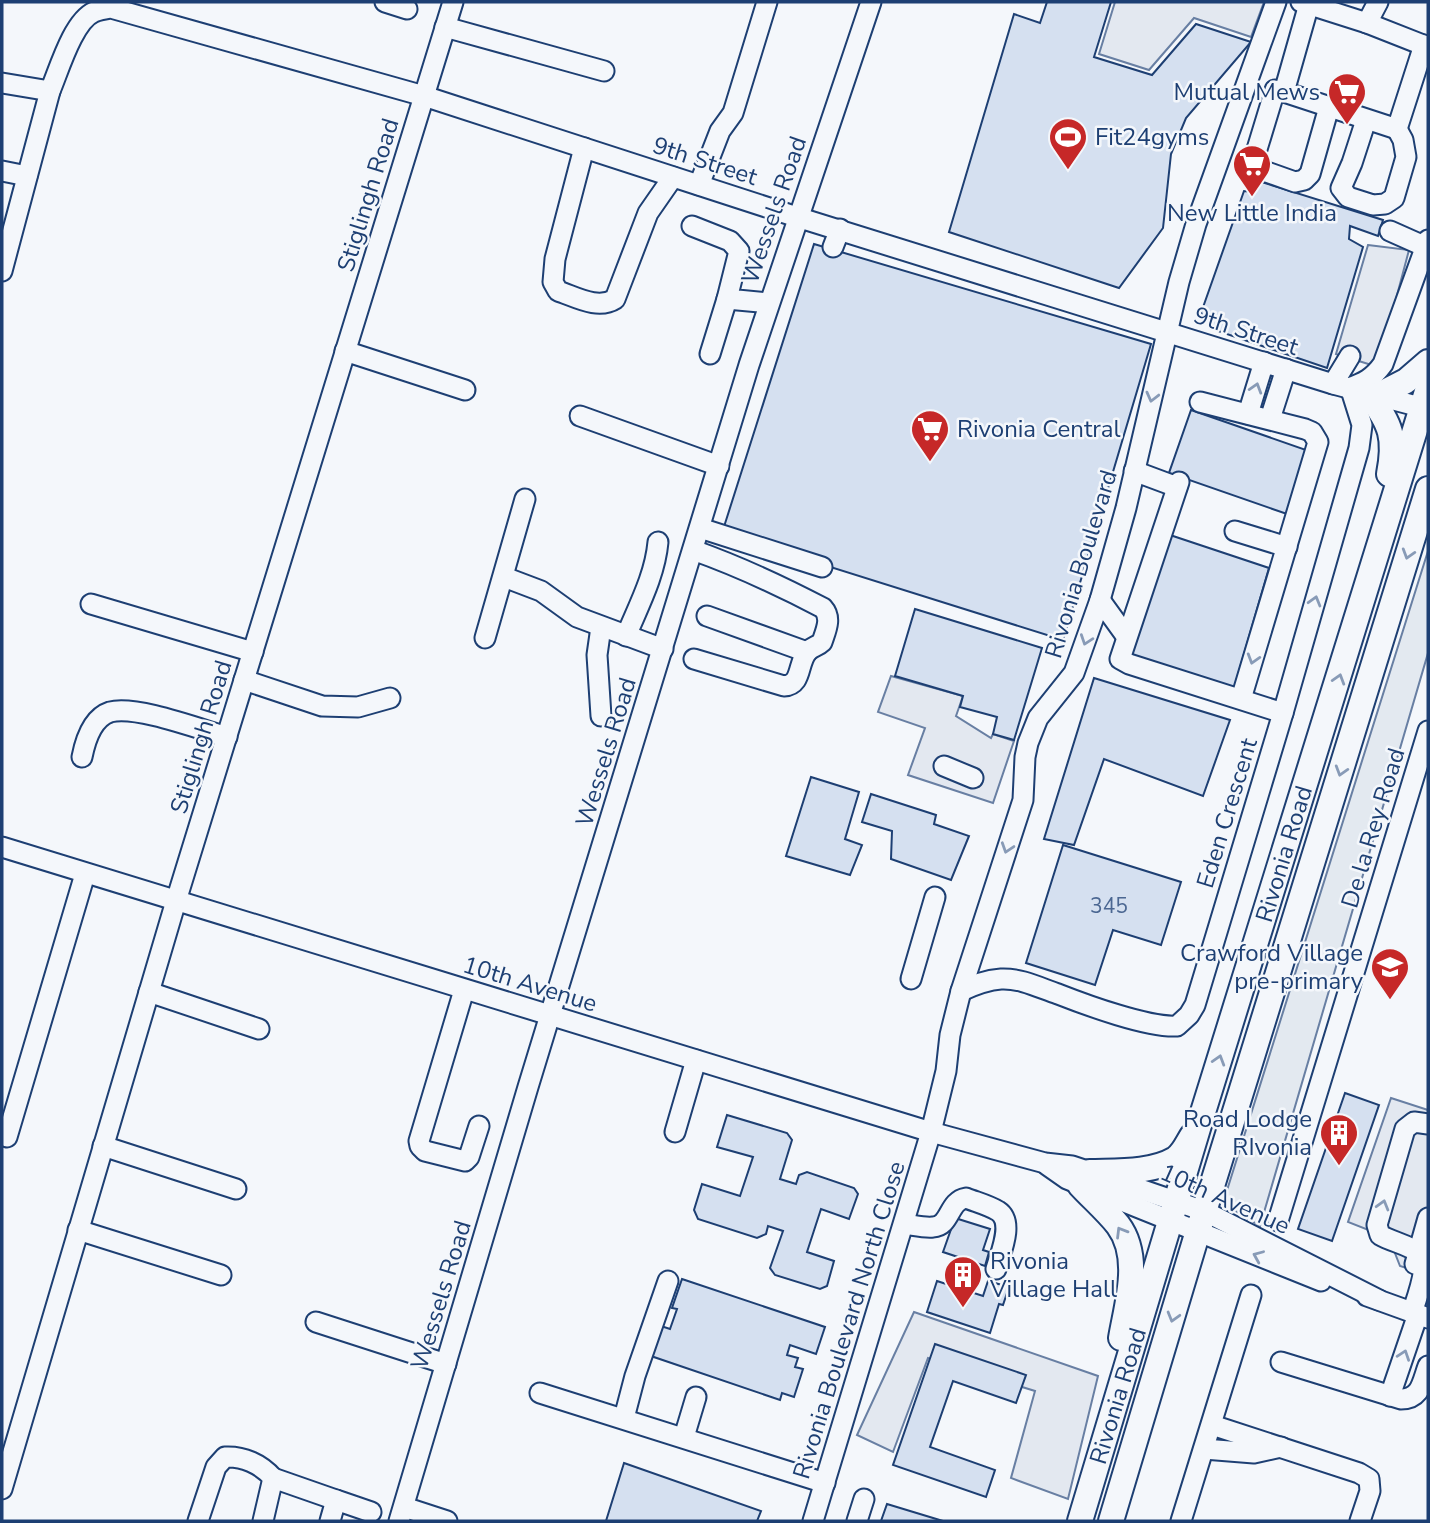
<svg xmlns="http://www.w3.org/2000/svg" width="1430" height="1523" font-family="'Nunito Sans',sans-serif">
<rect width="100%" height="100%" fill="#f4f7fb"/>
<!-- green -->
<polygon fill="#e3e9f0" stroke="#687fa3" stroke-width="2" points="1428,551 1428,653 1260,1226 1223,1203"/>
<!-- parking -->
<g fill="#e3e8f0" stroke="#687fa3" stroke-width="2">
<polygon points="1115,2 1264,2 1251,37 1194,18 1149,70 1099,54"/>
<polygon points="1368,245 1409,250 1378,367 1336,354"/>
<polygon points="891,676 963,696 956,716 991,738 993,734 1014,741 993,803 908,775 925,728 878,712"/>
<polygon points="1391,1098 1428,1110 1428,1245 1419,1272 1400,1266 1389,1238 1348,1222"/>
<polygon points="914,1312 1098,1376 1068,1499 1011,1478 1035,1391 928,1358 893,1452 857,1435"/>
</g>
<!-- building -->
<g fill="#d5e0f0" stroke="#1d3f73" stroke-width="2">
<polygon points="1047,2 1111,2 1094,57 1152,75 1196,24 1251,42 1186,118 1171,154 1163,228 1119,288 949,232 1014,14 1040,23"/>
<polygon points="1255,180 1383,220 1378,236 1350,226 1349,239 1363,247 1327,368 1212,329 1201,313 1244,191 1252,192"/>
<polygon points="814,244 1151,344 1063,640 722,533"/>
<polygon points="1191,410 1309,451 1287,514 1169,473"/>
<polygon points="1170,535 1269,568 1230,702 1122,670"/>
<polygon points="915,609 1042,648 1014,740 993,734 997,717 960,707 963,696 895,676"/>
<polygon points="1094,678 1230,720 1203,796 1104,759 1074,845 1044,839"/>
<polygon points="811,777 859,792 845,839 862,845 850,875 786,856"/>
<polygon points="871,794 936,815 934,824 969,836 951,880 891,859 892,831 862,822"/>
<polygon points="1063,845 1181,882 1161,945 1113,930 1095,985 1026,963"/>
<polygon points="1345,1093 1379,1105 1332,1241 1298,1229"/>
<polygon points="727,1115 787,1133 792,1140 780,1179 796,1184 799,1175 807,1172 854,1188 858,1194 849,1219 821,1209 807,1252 834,1261 827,1286 820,1289 775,1275 770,1268 783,1231 768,1226 766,1234 757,1238 698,1219 694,1210 702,1184 740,1196 753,1157 717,1147"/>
<polygon points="955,1218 990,1229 983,1250 989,1252 985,1266 943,1252"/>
<polygon points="682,1279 825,1327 816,1354 790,1345 787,1355 798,1358 795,1367 803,1369 794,1397 782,1393 780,1400 648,1355 658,1325 670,1329 677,1309 672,1308"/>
<polygon points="937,1281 983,1296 988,1281 1009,1287 1003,1305 999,1304 990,1333 927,1312"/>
<polygon points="935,1344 1026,1375 1016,1403 953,1381 930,1447 995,1470 986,1497 893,1465"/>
<polygon points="624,1463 761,1511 757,1521 606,1521"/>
<polygon points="887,1504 943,1521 881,1521"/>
</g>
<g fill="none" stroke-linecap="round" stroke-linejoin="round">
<defs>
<g id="minor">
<polyline points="385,2 407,9"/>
<polyline points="1301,2 1367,23 1428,47"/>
<polyline points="1309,4 1284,92 1397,129 1424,45"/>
<polyline points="1367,23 1378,2"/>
<polyline points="445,27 604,71"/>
<polyline points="2,83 50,91"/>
<polyline points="1275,90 1254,159 1261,170 1295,182 1304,180 1310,174 1329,107"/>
<polyline points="1366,120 1352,163 1341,188 1348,197 1373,205 1385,204 1394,198 1406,157 1403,140 1397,129"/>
<path d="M584 148 555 259 553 282 558 291C576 297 598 310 615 299L648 213 673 177"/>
<polyline points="2,171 27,176"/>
<polyline points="699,185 720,131 733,113 767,2"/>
<polyline points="692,226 730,241 739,251 727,299 769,303"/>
<polyline points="1390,231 1426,247"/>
<polyline points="833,247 840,229"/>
<path d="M2 271 50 91C59 70 73 21 94 12 99 10 105 9 111 8L424 96 797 217 1333 384 1428 409"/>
<polyline points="345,351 465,390"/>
<polyline points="710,354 727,299"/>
<polyline points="1333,384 1350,356"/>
<path d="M1348 388C1364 383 1373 378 1383 364L1428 240"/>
<polyline points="1200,402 1305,429 1312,432 1318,442 1241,699"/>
<polyline points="1248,414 1264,362"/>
<polyline points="580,416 719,466"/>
<polyline points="1270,419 1286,369"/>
<polyline points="1134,471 1177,487"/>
<polyline points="1179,482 1120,659 1129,664 1283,713"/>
<polyline points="700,528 822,567"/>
<polyline points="1235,531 1287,547"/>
<path d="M693 550C738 566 781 586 823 608 832 618 826 630 822 642 818 646 812 647 808 651 797 662 803 685 784 686L694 659"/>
<polyline points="504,577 541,591 577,617 663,649"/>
<polyline points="1100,600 1126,636"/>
<polyline points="91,604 253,652"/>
<polyline points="707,616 807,652"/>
<polyline points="601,627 597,655 601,716"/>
<path d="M626 636C639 605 655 575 658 542"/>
<polyline points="485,638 525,499"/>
<polyline points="244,680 322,706 358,707 390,698"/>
<path d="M82 757C85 742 92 718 110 712 136 705 199 729 227 737"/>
<polyline points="944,766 973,778"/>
<polyline points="2,847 931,1132 1045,1163 1072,1166 1090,1172 1204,1211 1379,1300"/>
<polyline points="911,979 935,897"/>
<polyline points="464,990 419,1141 420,1146 425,1151 465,1161 469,1157 479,1126"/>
<path d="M961 991C974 985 986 980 1001 979 1021 978 1040 988 1058 994 1086 1005 1149 1028 1177 1026L1189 1015 1195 1005 1283 713 1359 448 1362 425 1351 390"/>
<polyline points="149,992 259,1029"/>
<polyline points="675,1132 696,1060"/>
<polyline points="7,1137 85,874"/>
<polyline points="103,1146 236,1189"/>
<polyline points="1047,1165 1067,1179 1321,1281"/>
<polyline points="1278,1221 1428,731"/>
<path d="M904 1224C913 1225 924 1228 933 1227 951 1226 948 1201 966 1198 976 1202 988 1205 998 1211 1015 1222 1000 1254 996 1269"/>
<polyline points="78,1230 221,1275"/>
<polyline points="1415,1264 1428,1218"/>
<polyline points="1367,1296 1428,1318"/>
<path d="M1412 1313C1416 1300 1430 1265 1420 1254 1410 1245 1392 1242 1380 1235L1377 1225 1405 1129 1414 1122 1428 1124"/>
<polyline points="316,1322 446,1364"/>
<path d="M1281 1362 1401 1399C1421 1399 1422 1382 1428 1366"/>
<polyline points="540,1393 825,1483"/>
<polyline points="1390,1396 1418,1314"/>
<polyline points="624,1418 635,1376 668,1281"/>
<polyline points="1212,1425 1359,1473 1369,1479 1370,1491 1360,1521"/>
<polyline points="684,1437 696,1397"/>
<polyline points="1204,1449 1254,1453 1281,1447"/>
<polyline points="273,1478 336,1500"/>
<polyline points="2,1489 176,901 453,2"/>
<polyline points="404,1507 447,1521"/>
<path d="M198 1521 216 1467 225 1457C243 1456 261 1464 273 1478L263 1521"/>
<polyline points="330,1521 336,1500 371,1512"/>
<polyline points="399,1521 528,1087 749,365 871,2"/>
<polyline points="813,1521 931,1132 946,1071 950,1035 961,991 1023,800 1025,757 1028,743 1038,718 1074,673 1100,600 1126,508 1179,282 1196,224 1276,2"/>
<polyline points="857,1521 864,1499"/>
<polyline points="1181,1521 1251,1295"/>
</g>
<g id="major">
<path d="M1369 395C1391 424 1396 438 1389 474"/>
<polyline points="1375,397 1406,381 1428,362"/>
<path d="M1090 1172C1117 1171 1151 1173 1175 1159 1183 1154 1187 1144 1192 1136"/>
<path d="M1080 1185C1092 1198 1107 1211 1118 1225 1142 1257 1127 1303 1121 1338"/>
<polyline points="1080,1521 1199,1125 1428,388"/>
<polyline points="1111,1521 1198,1231 1428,489"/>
</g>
</defs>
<!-- minor casing -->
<use href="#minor" stroke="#1d3f73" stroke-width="23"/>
<!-- major casing -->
<use href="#major" stroke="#1d3f73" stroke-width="28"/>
<!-- minor -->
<use href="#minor" stroke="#f4f7fb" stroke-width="19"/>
<!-- major -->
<use href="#major" stroke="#f4f7fb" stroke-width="24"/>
</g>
<!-- one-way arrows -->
<defs><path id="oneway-chevron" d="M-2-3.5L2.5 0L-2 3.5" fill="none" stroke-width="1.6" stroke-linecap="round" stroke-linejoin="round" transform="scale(1.75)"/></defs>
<g stroke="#889bb7">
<use href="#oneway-chevron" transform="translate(1256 388) rotate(-73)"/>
<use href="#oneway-chevron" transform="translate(1152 397) rotate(104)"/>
<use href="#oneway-chevron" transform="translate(1408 554) rotate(107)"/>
<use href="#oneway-chevron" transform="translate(1315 601) rotate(-74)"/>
<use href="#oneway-chevron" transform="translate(1086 640) rotate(109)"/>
<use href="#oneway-chevron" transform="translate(1253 659) rotate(107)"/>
<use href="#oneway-chevron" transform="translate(1339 679) rotate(-73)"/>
<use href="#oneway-chevron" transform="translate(1341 771) rotate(107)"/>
<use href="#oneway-chevron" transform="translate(1007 848) rotate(108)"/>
<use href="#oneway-chevron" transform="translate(1219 1060) rotate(-73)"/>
<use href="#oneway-chevron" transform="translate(1383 1205) rotate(-74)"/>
<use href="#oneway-chevron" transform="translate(1121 1232) rotate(-121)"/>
<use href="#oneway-chevron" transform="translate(1258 1256) rotate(-157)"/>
<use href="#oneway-chevron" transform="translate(1173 1317) rotate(106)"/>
<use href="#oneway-chevron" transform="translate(1404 1355) rotate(-71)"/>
</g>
<!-- icons -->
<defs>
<symbol id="supermarket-pin" viewBox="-11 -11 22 30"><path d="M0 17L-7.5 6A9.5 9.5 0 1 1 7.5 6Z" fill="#c62828" stroke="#f4f7fb"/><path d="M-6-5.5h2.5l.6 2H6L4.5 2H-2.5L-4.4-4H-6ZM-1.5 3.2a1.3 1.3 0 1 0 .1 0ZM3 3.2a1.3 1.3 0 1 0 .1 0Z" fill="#fff"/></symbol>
<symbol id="stadium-pin" viewBox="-11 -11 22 30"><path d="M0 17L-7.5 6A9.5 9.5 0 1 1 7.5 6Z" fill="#c62828" stroke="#f4f7fb"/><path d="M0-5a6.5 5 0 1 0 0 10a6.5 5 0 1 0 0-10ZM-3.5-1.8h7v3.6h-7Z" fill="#fff"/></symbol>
<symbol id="school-pin" viewBox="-11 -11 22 30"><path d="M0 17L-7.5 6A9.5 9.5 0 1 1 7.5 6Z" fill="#c62828" stroke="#f4f7fb"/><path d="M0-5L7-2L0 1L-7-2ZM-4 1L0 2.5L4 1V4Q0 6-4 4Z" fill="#fff"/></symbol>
<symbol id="building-pin" viewBox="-11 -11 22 30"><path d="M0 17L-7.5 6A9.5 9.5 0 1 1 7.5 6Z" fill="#c62828" stroke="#f4f7fb"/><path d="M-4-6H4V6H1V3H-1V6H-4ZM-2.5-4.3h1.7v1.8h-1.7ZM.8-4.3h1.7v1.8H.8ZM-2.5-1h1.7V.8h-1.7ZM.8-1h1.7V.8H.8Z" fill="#fff"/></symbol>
</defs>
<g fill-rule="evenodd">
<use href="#supermarket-pin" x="1325" y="70" width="44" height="60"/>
<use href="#stadium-pin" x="1046" y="115" width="44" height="60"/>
<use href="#supermarket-pin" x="1230" y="142" width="44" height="60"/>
<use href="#supermarket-pin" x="908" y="407" width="44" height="60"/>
<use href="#school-pin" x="1368" y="945" width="44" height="60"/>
<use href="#building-pin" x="1317" y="1111" width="44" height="60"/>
<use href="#building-pin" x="941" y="1253" width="44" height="60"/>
</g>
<g text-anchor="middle" stroke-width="5" stroke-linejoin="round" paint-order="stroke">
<!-- number labels -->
<g font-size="21" fill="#4b6792">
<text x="1109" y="913">345</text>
</g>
<!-- poi labels -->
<g font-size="24" fill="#1d3f73" stroke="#f4f7fb" text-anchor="end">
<text x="1320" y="100">Mutual Mews</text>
<text x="1095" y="145" text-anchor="start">Fit24gyms</text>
<text x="1252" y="221" text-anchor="middle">New Little India</text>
<text x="957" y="437" text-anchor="start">Rivonia Central</text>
<text x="1363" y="961">Crawford Village<tspan x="1363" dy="28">pre-primary</tspan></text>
<text x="1312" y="1127">Road Lodge<tspan x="1312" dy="28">RIvonia</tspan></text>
<text x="990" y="1269" text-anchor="start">Rivonia<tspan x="990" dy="28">Village Hall</tspan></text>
</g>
<!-- street labels -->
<g font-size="24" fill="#1d3f73" stroke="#f4f7fb">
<text transform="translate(705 161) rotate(18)" y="8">9th Street</text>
<text transform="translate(368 195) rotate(-73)" y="8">Stiglingh Road</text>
<text transform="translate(774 210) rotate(-71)" y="8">Wessels Road</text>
<text transform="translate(1246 331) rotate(18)" y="8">9th Street</text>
<text transform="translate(1081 564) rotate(-73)" y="8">Rivonia Boulevard</text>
<text transform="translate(201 737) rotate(-73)" y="8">Stiglingh Road</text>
<text transform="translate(606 752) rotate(-73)" y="8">Wessels Road</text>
<text transform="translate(1227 813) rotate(-73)" y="8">Eden Crescent</text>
<text transform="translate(1373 828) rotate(-73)" y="8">De la Rey Road</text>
<text transform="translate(1284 854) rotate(-73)" y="8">Rivonia Road</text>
<text transform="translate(530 984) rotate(17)" y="8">10th Avenue</text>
<text transform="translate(1225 1199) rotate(24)" y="8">10th Avenue</text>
<text transform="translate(441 1295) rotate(-73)" y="8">Wessels Road</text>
<text transform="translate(849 1320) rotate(-73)" y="8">Rivonia Boulevard North Close</text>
<text transform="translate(1118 1396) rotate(-73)" y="8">Rivonia Road</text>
</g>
</g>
<!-- border -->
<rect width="1430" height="1523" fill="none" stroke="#1d3f73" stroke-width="7"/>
</svg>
